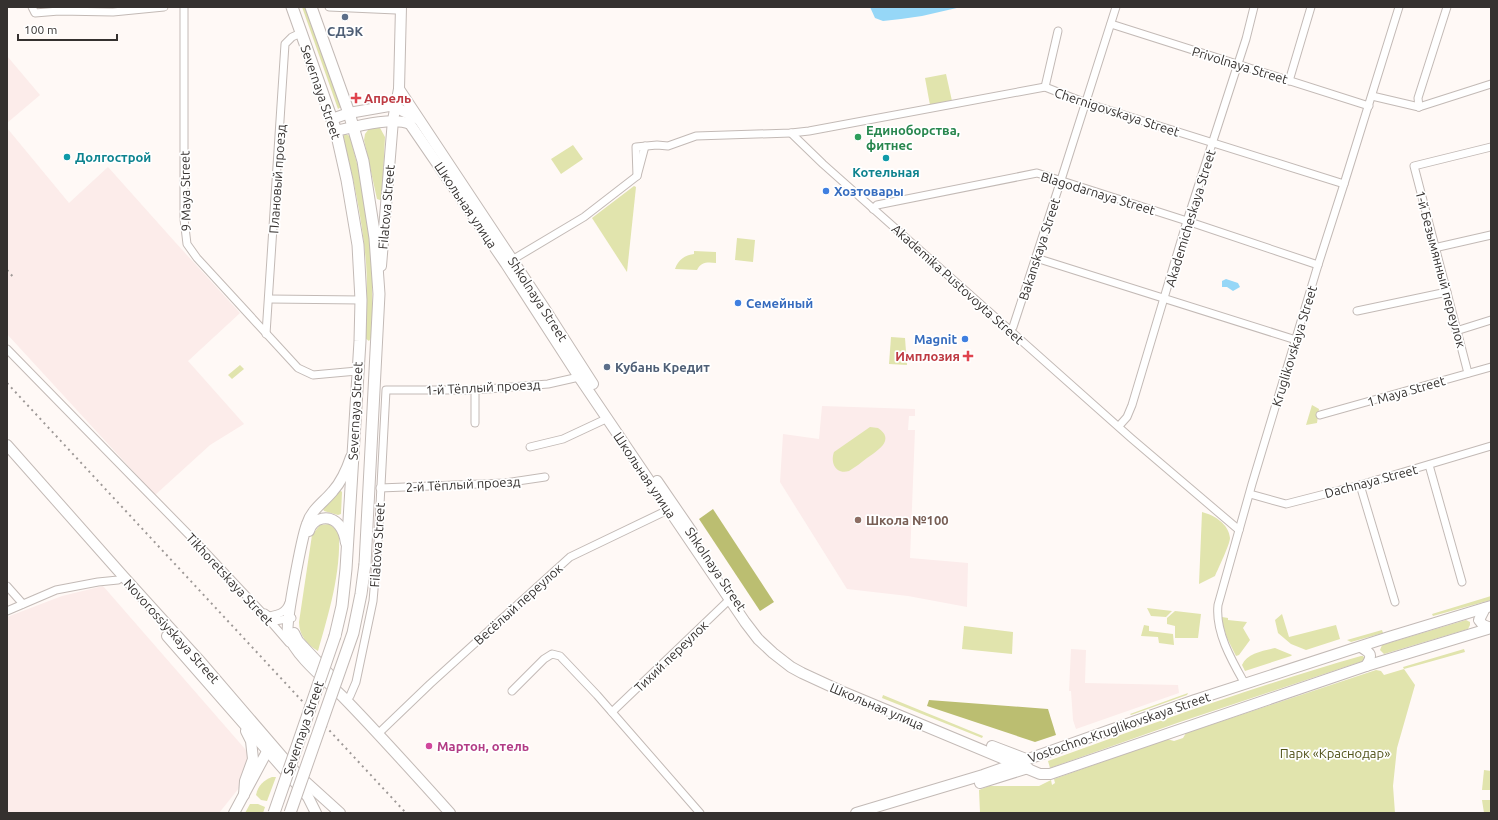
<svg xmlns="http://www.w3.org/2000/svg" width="1498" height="820" font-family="Ubuntu,sans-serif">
<rect width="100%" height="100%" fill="#fff9f6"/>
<!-- industrial -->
<g fill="#fcecea">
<polygon points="7,56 40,95 7,123"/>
<polygon points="7,128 69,203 108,167 175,242 240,313 188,361 244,424 210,445 155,495 7,334"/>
<polygon points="103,586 252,757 243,783 219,813 7,813 7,617 62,596"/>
<polygon points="1071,649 1086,650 1085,683 1178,685 1179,693 1076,729 1073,720 1071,691 1069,691"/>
</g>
<!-- education -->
<polygon fill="#fceceb" points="822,406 915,409 915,416 909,416 908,430 915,430 910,558 968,563 967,607 908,596 847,589 780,482 783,434 819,439"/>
<!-- green -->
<g fill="#e1e4ad">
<polygon points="302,7 306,7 341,107 338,109"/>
<polygon points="946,74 952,101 930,105 925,78"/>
<polygon points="371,126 379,126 385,137 382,198 380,200 377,199 364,140 365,134"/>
<path d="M345 134 350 136C353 150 358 165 361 180 372 232 374 285 371 338L369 341 365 338C366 313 368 287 366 262 362 219 354 179 343 138L344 135Z"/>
<polygon points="573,145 583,159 561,174 551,159"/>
<polygon points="634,186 636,187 627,272 592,218"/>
<polygon points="737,238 755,240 753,262 735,260"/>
<path d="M694 251 716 252V263C707 262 701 262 697 270L675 269C678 260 685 255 694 254Z"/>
<polygon points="891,337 905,338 907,365 889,364"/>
<polygon points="240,365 244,369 232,379 228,375"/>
<polygon points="1312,405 1319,409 1317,423 1306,425"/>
<path d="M870 427 878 428C896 440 877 451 867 458 861 463 855 467 849 471 836 475 830 463 834 452Z"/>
<polygon points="339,491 341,491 342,492 341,514 338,515 324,511 323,509"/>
<path d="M1202 512C1214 515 1229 524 1230 538 1230 544 1218 569 1215 576L1199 584Z"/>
<path d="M329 524 339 532C341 574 329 612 318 651 307 645 299 635 299 622L312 535 320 525Z"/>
<polygon points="1491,596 1491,600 1433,616 1432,614"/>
<polygon points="1147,608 1172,611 1166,617 1151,616"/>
<polygon points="1175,611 1201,614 1198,638 1175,638 1175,626 1167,624 1167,618"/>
<polygon points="1282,614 1289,637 1336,625 1340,639 1306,650 1291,644 1278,633 1275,620"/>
<polygon points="1222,617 1228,618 1228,620 1247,622 1243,628 1250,640 1239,655 1236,656 1227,638 1221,619"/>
<polygon points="1466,620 1470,622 1470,625 1468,629 1384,654 1380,650 1382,645"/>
<polygon points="1144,625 1149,626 1149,631 1173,634 1174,645 1159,643 1158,637 1141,636"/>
<polygon points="964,626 1013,632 1012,654 962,649"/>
<polygon points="1382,630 1383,633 1351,642 1347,640"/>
<path d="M1275 648 1292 655 1291 656 1245 671 1242 665C1247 653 1263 651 1275 648Z"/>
<polygon points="1464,649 1465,652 1404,669 1415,685 1397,748 1393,786 1395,813 980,813 979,790 989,786 1039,786 1051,780 1052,785 1055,783 1054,779 1167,739 1174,741 1183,738 1186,733 1376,670 1381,671 1384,675 1404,669 1403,667"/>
<path d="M1361 656H1363L1365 659 1363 661 1180 722 1050 768 1048 761C1151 724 1255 686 1361 656Z"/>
<polygon points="1188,693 1187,695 1131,715 1130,714"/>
<polygon points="883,695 983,736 982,738 882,698"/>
<polygon points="1484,770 1491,771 1491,790 1482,790"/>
<path d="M272 777H276L267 801 261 800 256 795C258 785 264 780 272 777Z"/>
<polygon points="1491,800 1491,813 1484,813 1482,800"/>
<polygon points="250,804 258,804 265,807 263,813 245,813"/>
</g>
<!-- forest -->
<g fill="#bbbe71">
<polygon points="713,509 774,602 760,611 699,519"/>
<polygon points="929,700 1048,709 1056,735 1035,742 927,706"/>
</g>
<!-- water -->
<g fill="#96d7f7">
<polygon points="870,7 961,7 922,16 901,19 883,21 875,18"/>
<polygon points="1226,279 1238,283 1240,287 1233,291 1227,287 1222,287 1222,281"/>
</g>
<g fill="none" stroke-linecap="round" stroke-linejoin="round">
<defs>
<g id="street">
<polyline points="32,7 35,13 59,11 113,12 164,7"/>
<polyline points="184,7 184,219 187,244 197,258 298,368 313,375 357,371"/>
<polyline points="329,7 396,10"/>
<polyline points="1111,24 1369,106"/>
<polyline points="1289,81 1311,7"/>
<polyline points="1045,87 1058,31"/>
<polyline points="1372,96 1419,107"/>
<polyline points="1419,107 1418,98 1447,7"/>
<polyline points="1419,107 1491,84"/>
<polyline points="791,133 823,164 1131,438 1239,530"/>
<polyline points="637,176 636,147 657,145 668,146 696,136 791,133 809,131 1045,87 1086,103 1344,184"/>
<polyline points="873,209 877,205 1037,173 1187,221 1318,265"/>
<polyline points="1434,248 1491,235"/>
<polyline points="1036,258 1296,340"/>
<polyline points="512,260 584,217 637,176 645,146"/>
<polyline points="269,299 361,300"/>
<polyline points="1357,311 1447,292"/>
<polyline points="1009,330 1013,327 1061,180 1116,7"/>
<polyline points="1456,331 1491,320"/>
<polyline points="266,334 285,44 292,37 301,33"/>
<polyline points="7,349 195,541 270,621 289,643"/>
<polyline points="1468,373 1414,166 1491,147"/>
<polyline points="1320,415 1491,367"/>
<polyline points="475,423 475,390"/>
<polyline points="1119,426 1127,417 1132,405 1187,221 1246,39 1254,7"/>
<polyline points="530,447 563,439 608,418"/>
<polyline points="1429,465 1462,582"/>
<polyline points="1360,485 1395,602"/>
<polyline points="380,488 505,483 545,477"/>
<polyline points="1250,494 1286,504 1360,485 1491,446"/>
<polyline points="7,586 23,604"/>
<polyline points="7,611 56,590 98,582 118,580 123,576"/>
<path d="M265 613 269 616C279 614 285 613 289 603"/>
<polyline points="270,621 275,621 292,618"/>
<path d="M1245 684C1232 661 1215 632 1218 605L1252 484 1318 265 1344 184 1399 7"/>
<polyline points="512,691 544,659 552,654 560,656 597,695 700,813"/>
<polyline points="350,696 356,682 373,601 378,543 386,390 475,390 548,384 579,377"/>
<polyline points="612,712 729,600"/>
<polyline points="381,731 430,684 570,557 672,508"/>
</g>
<g id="secondary">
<polyline points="399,89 543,306 593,384"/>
<polyline points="332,119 349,113 389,106 395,107 417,118"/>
<path d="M336 131C354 127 393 116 410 124L506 264 579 377 745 622 758 639 773 653 791 667 802 673 841 691 1040 774H1050L1366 666 1491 628"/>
<polyline points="381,266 393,120 399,89 401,7"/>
<polyline points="7,445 123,576 200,661 298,775 340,813"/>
<path d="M351 457C347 469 342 481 333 491 324 502 311 510 307 524 302 537 285 624 288 634 295 656 327 681 343 697 380 735 415 774 450 813"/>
<polyline points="657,481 692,532"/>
<path d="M309 531C313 517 330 514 339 525 344 531 345 536 346 543"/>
<polyline points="1485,608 1479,620 1483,625 1491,628"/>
<polyline points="294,633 298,641 329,674"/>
<polyline points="167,636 308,797 316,813"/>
<path d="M1361 647C1371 653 1373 655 1366 666"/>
<polyline points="992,746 1026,759"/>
<polyline points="980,783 1028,768"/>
<polyline points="244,795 245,781 253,759 251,741 246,731"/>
<polyline points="234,813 270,746"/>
<polyline points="856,813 983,775 1195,700 1389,637 1491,606"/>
</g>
<g id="primary">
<polyline points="292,7 336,131 347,180 358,245 361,300 360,341 346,569 342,606 335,636"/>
<polyline points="311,7 349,113 363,161 375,238 379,294 365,564"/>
</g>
</defs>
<!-- street casing -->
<use href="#street" stroke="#c3bab6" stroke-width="9"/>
<!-- secondary casing -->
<use href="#secondary" stroke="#c3bab6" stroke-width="12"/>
<!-- primary casing -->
<use href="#primary" stroke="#c3bab6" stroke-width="13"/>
<!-- street -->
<use href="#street" stroke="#fff" stroke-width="7"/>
<!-- secondary -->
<use href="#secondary" stroke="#fff" stroke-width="10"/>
<!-- primary -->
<use href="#primary" stroke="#fff" stroke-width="11"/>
<!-- rail -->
<g stroke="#9e9997" stroke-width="2" stroke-dasharray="2 4" stroke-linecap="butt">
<polyline points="7,270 15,279"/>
<polyline points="7,383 406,813"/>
</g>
<defs>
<g id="primary-bridge">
<polyline points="274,813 335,636"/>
<polyline points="290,813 353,633 361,594 365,564"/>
</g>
</defs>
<!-- primary-bridge casing -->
<use href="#primary-bridge" stroke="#c3bab6" stroke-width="13" stroke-linecap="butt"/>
<!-- primary-bridge -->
<use href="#primary-bridge" stroke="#fff" stroke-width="11"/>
</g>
<!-- markers -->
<g fill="#5c6f8a" stroke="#fff" stroke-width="1.5">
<circle cx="345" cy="17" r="4"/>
<circle cx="607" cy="367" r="4"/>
</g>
<g fill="#e0444e" stroke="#fff" stroke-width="1.5">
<path d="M354 92h4v4h4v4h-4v4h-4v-4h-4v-4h4z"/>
<path d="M966 350h4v4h4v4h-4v4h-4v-4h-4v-4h4z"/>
</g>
<circle fill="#2e9e5b" stroke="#fff" stroke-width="1.5" cx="858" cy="137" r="4"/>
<g fill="#0f9aa8" stroke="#fff" stroke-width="1.5">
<circle cx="67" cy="157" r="4"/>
<circle cx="886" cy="158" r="4"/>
</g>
<g fill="#3f7fe0" stroke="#fff" stroke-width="1.5">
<circle cx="826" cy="191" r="4"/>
<circle cx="738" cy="303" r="4"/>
<circle cx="965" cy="339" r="4"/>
</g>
<circle fill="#8d6e63" stroke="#fff" stroke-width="1.5" cx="858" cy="520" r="4"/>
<circle fill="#d1479c" stroke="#fff" stroke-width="1.5" cx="429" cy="746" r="4"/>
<g text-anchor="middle" stroke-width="3.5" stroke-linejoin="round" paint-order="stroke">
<!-- service labels -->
<g font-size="13" font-weight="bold" fill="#4e5e75" stroke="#fff">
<text x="345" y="36">СДЭК</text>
<text x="615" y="372" text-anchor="start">Кубань Кредит</text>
</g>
<!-- street labels -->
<g font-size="13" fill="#35312f" stroke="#fff">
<text transform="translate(1240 65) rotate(17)" y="5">Privolnaya Street</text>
<text transform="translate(321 92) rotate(71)" y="5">Severnaya Street</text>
<text transform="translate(1117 112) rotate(18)" y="5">Chernigovskaya Street</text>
<text transform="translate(277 179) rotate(-86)" y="5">Плановый проезд</text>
<text transform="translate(185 191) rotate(-91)" y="5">9 Maya Street</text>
<text transform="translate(1098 193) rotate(17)" y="5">Blagodarnaya Street</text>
<text transform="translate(466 205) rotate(56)" y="5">Школьная улица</text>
<text transform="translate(386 207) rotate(-85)" y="5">Filatova Street</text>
<text transform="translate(1190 218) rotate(-73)" y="5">Akademicheskaya Street</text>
<text transform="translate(1039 249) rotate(-72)" y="5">Bakanskaya Street</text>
<text transform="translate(1441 269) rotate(75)" y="5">1-й Безымянный переулок</text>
<text transform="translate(958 284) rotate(42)" y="5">Akademika Pustovoyta Street</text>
<text transform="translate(538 299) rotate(57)" y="5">Shkolnaya Street</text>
<text transform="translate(1294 346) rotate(-73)" y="5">Kruglikovskaya Street</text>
<text transform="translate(483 387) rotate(-3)" y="5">1-й Тёплый проезд</text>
<text transform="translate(1406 391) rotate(-16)" y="5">1 Maya Street</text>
<text transform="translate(355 411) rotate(-87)" y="5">Severnaya Street</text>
<text transform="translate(645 475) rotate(56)" y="5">Школьная улица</text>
<text transform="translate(1371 481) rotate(-15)" y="5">Dachnaya Street</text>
<text transform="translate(463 484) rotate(-3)" y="5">2-й Тёплый проезд</text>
<text transform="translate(377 545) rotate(-86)" y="5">Filatova Street</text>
<text transform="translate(716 569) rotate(56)" y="5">Shkolnaya Street</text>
<text transform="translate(230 579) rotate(47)" y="5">Tikhoretskaya Street</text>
<text transform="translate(518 604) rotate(-42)" y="5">Весёлый переулок</text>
<text transform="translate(172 631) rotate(48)" y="5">Novorossiyskaya Street</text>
<text transform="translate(671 656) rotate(-44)" y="5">Тихий переулок</text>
<text transform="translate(877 706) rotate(23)" y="5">Школьная улица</text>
<text transform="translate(1119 727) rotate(-19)" y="5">Vostochno-Kruglikovskaya Street</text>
<text transform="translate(303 728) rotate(-71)" y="5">Severnaya Street</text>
</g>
<!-- health labels -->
<g font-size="13" font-weight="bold" fill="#be3a42" stroke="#fff" text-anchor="start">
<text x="364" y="103">Апрель</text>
<text x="960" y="361" text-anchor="end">Имплозия</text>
</g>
<!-- leisure labels -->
<g font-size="13" font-weight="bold" fill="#27864d" stroke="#fff" text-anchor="start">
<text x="866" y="135">Единоборства,<tspan x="866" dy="15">фитнес</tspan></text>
</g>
<!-- culture labels -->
<g font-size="13" font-weight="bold" fill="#0d838f" stroke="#fff" text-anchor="start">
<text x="75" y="162">Долгострой</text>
<text x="886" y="177" text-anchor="middle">Котельная</text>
</g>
<!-- shop labels -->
<g font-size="13" font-weight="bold" fill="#366cbe" stroke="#fff" text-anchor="start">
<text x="834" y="196">Хозтовары</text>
<text x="746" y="308">Семейный</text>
<text x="957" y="344" text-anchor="end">Magnit</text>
</g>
<!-- education labels -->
<g font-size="13" font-weight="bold" fill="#785e54" stroke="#fff" text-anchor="start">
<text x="866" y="525">Школа №100</text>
</g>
<!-- hotel labels -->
<g font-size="13" font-weight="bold" fill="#b23c85" stroke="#fff" text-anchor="start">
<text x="437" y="751">Мартон, отель</text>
</g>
<!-- park labels -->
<g font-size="13" fill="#515219" stroke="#fff">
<text x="1335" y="758">Парк «Краснодар»</text>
</g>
</g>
<!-- border -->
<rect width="1498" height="820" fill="none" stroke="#35312f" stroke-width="16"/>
<!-- scale -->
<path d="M18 34v6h99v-6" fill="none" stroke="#35312f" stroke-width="2"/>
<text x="24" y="34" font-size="12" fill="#35312f" stroke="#ffffff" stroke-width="3" paint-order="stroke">100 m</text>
</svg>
